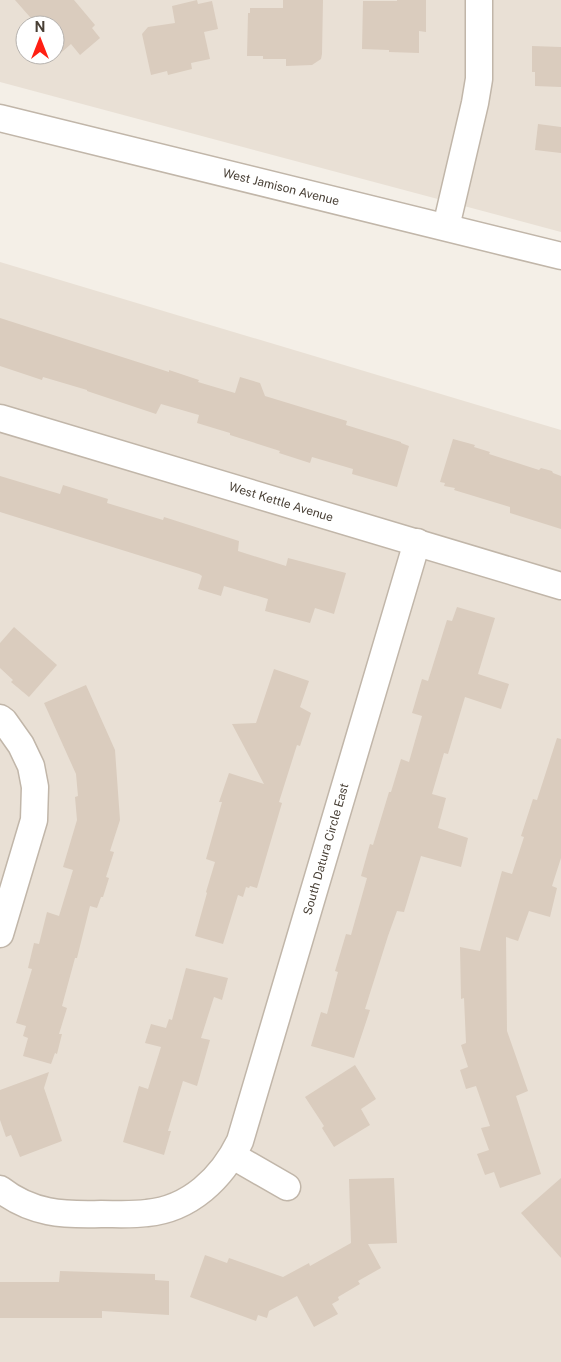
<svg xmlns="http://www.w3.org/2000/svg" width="561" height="1362" font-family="'Public Sans',sans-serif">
<rect width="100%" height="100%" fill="#f4efe7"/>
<!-- residential -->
<g fill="#e9e0d5" fill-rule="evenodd">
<path d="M0 0H561V232L0 82ZM25 25H55V55H25Z"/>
<polygon points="0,262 561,430 561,1362 0,1362"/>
</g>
<!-- building -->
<g fill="#daccbe">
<polygon points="15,0 74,0 95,25 92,28 100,38 80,55 71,44 55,58 55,25 37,25"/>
<polygon points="197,0 198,4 212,1 218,29 204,32 210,59 191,63 192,69 168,75 167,71 151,75 142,34 148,27 175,23 172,6"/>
<polygon points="283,0 323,0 322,54 321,59 312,65 286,66 286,59 263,59 263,56 247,56 248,13 250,13 250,8 283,8"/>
<polygon points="397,0 426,0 426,32 419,31 419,53 389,52 389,50 362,49 363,1 397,1"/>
<polygon points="532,46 561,47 561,87 535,86 535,72 532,72"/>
<polygon points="538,124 561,127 561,153 535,150"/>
<polygon points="0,318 169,372 169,370 199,380 198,382 235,393 240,377 260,383 265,396 347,421 346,425 401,442 401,443 409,446 397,487 352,474 353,469 312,457 310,463 279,453 280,451 230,435 230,433 197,423 199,415 161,404 156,414 87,391 87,390 43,377 42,380 0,366"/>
<polygon points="453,439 475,445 474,447 490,452 489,454 539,470 541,468 552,471 553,473 561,476 561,529 510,513 510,507 454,490 455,488 444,486 445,483 440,482"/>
<polygon points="0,476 60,494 63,485 108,499 107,503 163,520 164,517 186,524 239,541 238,551 286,566 288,558 346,573 334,614 315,608 310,623 265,611 268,599 224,586 221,596 198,589 202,576 199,574 0,512"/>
<polygon points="457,607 495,618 478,674 509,684 501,709 465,697 448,754 444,753 432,794 446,798 438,828 468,838 461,867 421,856 404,912 397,911 388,936 365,1009 370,1010 354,1058 311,1046 321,1012 327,1014 338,972 335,971 346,934 351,935 367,878 361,876 370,844 373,845 389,792 391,792 401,759 409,762 422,716 412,713 422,679 428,681 447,620 452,621"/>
<polygon points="14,627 57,665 29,697 11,682 13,680 0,668 0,643"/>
<polygon points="274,669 309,681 300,707 311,713 300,746 297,745 279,802 282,803 257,888 250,886 249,888 246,887 243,897 238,895 223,944 195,936 207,893 206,892 215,862 206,859 222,802 219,802 229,773 264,784 232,724 256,723"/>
<polygon points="86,685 115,750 120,820 110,851 114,852 106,877 109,878 103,897 101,897 97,908 90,906 77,958 75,958 62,1006 67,1008 59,1034 62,1034 57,1054 55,1053 51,1064 23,1056 28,1038 23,1036 26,1026 16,1023 32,969 28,968 34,943 39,944 47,912 59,916 73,870 63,867 77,820 75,797 78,796 76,774 44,703"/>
<polygon points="557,738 561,739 561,858 552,886 557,888 550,917 529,911 518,941 506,937 507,1031 528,1091 516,1096 541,1174 500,1188 494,1172 485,1175 477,1154 489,1150 481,1128 490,1126 476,1086 466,1089 460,1070 468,1067 461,1045 466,1043 464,998 461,999 460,947 480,951 502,871 512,874 524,837 521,836 533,799 537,800"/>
<polygon points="186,968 228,978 222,1000 214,997 201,1038 210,1040 197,1086 183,1081 168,1131 171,1131 164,1155 123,1142 139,1086 148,1089 161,1047 145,1043 151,1024 166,1028 169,1019 172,1020"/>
<polygon points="355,1065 376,1099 361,1109 370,1125 334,1147 322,1128 324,1126 305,1097"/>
<polygon points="49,1072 44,1088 62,1141 20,1157 11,1135 6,1137 0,1120 0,1090"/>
<polygon points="394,1178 397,1243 368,1244 381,1268 358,1281 360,1284 338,1297 339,1300 332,1304 338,1314 314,1327 297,1296 269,1311 267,1318 258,1315 256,1321 190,1297 205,1255 227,1263 229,1258 283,1277 309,1263 310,1266 351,1243 349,1179"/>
<polygon points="561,1178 561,1258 521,1213"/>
<polygon points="60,1271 155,1274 155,1280 169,1281 169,1315 102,1311 102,1318 0,1318 0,1282 59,1282"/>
</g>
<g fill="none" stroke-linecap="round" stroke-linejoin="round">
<defs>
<g id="minor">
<polyline points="0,118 561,256"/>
<polyline points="446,227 475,103 479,79 479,0"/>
<polyline points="0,418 561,586"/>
<polyline points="0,718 4,721 21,745 31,766 35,787 34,820 0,934"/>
<polyline points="233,1156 287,1187"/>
<path d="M0 1189C32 1214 63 1215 101 1214 116 1214 132 1215 147 1213 190 1209 222 1178 240 1141L417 542"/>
</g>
</defs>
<!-- minor casing -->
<use href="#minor" stroke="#c1b6a9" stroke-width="29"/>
<!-- minor -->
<use href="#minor" stroke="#fff" stroke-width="26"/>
</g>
<g text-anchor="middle" stroke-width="4" stroke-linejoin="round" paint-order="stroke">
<!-- street labels -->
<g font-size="12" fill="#483f35" stroke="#fff">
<text transform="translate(281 187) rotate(14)" y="4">West Jamison Avenue</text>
<text transform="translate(281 502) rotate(17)" y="4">West Kettle Avenue</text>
<text transform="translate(326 849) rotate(-74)" y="4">South Datura Circle East</text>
</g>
</g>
<!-- north arrow -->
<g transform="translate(40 40)"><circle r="24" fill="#ffffff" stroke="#b6b2ae"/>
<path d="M0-4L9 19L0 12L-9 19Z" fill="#ff1f13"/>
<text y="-8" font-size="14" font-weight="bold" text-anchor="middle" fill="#483f35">N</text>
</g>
</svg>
